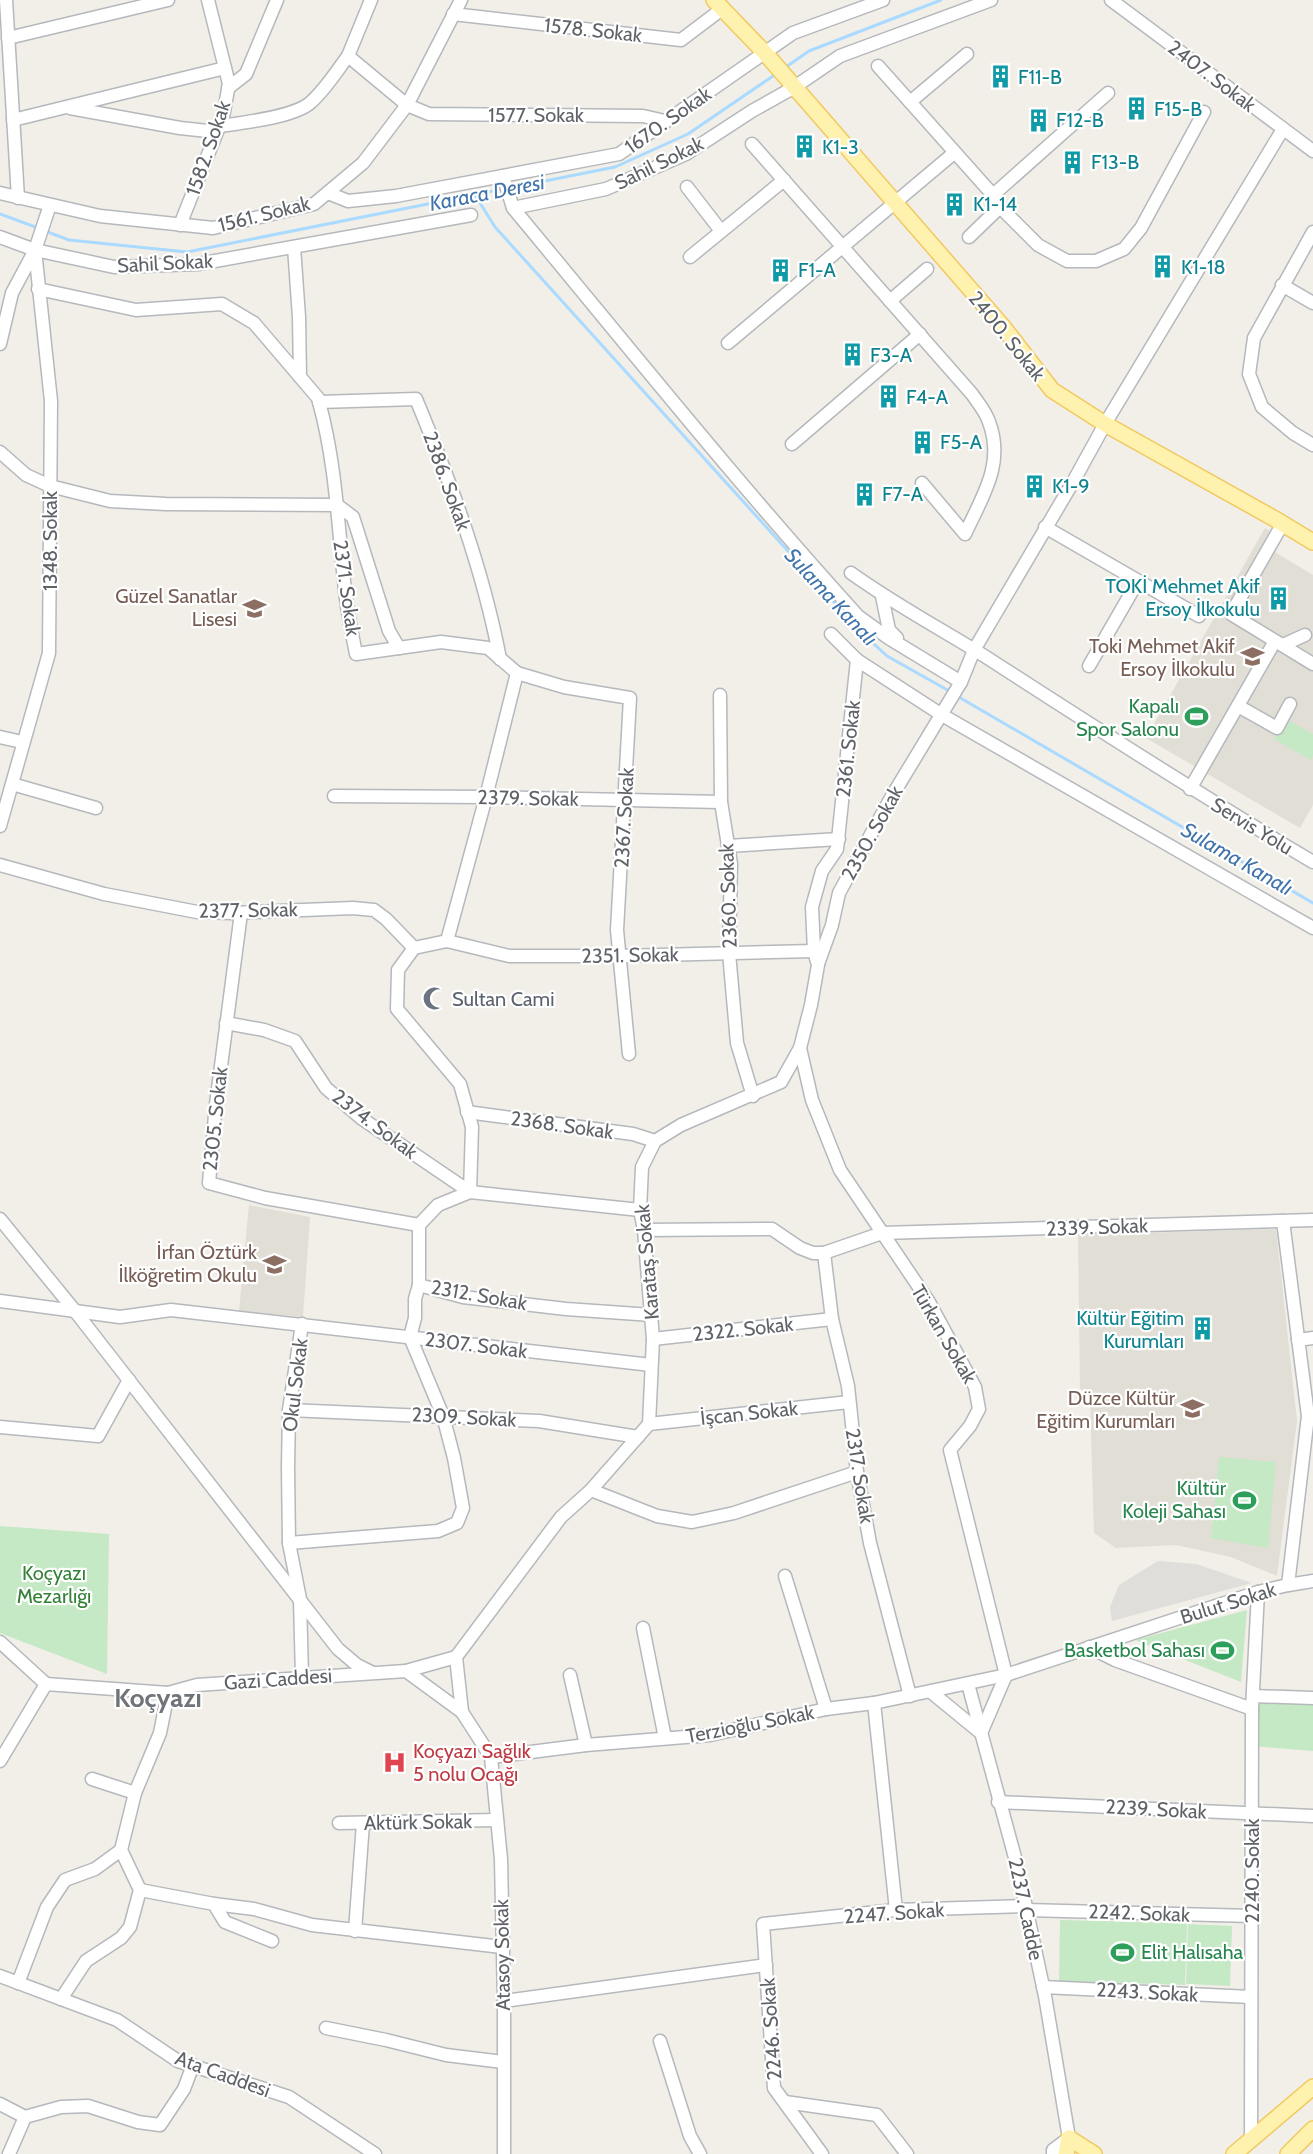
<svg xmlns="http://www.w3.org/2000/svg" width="1313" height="2154" font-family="Cabin,sans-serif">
<rect width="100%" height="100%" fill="#f1efe8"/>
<!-- industrial -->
<polygon fill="#e0deda" points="1158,1561 1196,1564 1252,1583 1112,1621 1110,1607 1119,1585"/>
<!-- education -->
<g fill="#e1ded6">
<polygon points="1265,528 1279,537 1275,552 1313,575 1313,805 1300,828 1146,738"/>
<polygon points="249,1205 310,1217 303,1317 239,1311"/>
<polygon points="1276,1229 1297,1421 1277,1576 1231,1557 1176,1545 1116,1548 1094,1533 1090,1398 1080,1388 1078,1235"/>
</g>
<!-- green -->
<g fill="#c5e8c5">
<polygon points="1286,719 1313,734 1313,755 1311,760 1274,739"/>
<polygon points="1219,1457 1276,1462 1268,1548 1211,1538"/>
<polygon points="0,1526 109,1534 107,1674 0,1633"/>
<polygon points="1247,1610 1241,1682 1135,1640"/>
<polygon points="1253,1696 1313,1698 1313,1751 1252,1746"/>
<polygon points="1060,1920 1187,1923 1185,1985 1059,1981"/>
<polygon points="1188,1924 1232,1926 1230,1986 1186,1984"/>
</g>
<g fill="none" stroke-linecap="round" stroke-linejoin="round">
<!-- stream -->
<g stroke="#aadaff" stroke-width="3">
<polyline points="783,69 809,51 941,0"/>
<polyline points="510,188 615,167 688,134 776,74"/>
<polyline points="475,195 495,227 863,634 887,656 951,692"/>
<polyline points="0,214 38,228"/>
<polyline points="45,231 69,240 187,252 503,189"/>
<polyline points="957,696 1313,903"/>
</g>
<defs>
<g id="minor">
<polyline points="6,0 18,198"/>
<polyline points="371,0 348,56 407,105 429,114 643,116 665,121"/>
<polyline points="1111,0 1313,151"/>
<polyline points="453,14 681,40 722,9"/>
<polyline points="8,38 168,0"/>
<polyline points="878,66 993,195 1000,207 1038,245 1067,261 1096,261 1124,249 1141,228 1204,112"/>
<polyline points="228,88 246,74 277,0"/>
<polyline points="910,102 967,54"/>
<polyline points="70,108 180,128 217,132"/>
<polyline points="13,120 225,68"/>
<path d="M220 126C241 123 294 117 310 103 325 90 336 72 348 56"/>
<path d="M752 144 972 394C978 403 986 412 989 422 1005 464 982 497 965 534L922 483"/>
<path d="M503 176 513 208C627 345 738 484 858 616L887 637 961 682"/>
<polyline points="687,187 721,231"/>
<polyline points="0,193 100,216 213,228 314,204 363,163 407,105 461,0"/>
<polyline points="328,193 348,201 396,196 619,154 793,33 883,0"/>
<polyline points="993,195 1108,93"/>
<polyline points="513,208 606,189 686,154 752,111 793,88 840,56 991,0"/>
<polyline points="180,225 223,117 229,84 208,0"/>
<polyline points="1313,232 1254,338 1249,374 1262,407 1293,433 1313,445"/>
<polyline points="0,237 35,250 114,267 198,264 471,215"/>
<polyline points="969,237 1000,207"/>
<polyline points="294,247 299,317 300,377"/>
<polyline points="690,257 784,180"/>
<polyline points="1282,285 1313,303"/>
<path d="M38 289 136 310 222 304 254 323 318 398 319 402C336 463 338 527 345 590 347 611 352 633 356 654L441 642 488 648 517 673 486 797 447 941"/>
<polyline points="890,301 927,269"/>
<polyline points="728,343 954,153"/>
<polyline points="0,344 12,293 35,250 50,205"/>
<path d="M319 402 416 399C451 483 483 569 500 659"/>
<polyline points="792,444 920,334"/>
<polyline points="0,452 26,475 50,486 110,501 166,504 337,505 353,517 389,631 399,648"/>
<polyline points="1283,523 1231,614 1313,664"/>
<polyline points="1045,527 1199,616"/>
<path d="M851 573C894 604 941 629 986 657 1094 727 1202 796 1313 862"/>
<polyline points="882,596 889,630 897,638"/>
<polyline points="831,634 857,660 942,715 1313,928"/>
<polyline points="1283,645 1305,635"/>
<polyline points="1089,666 1138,581"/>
<polyline points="517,673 564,687 630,698 617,930 629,1054"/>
<polyline points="720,695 721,802 731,864 729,953 737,1043 753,1096"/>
<polyline points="1238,706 1277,728 1290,704"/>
<polyline points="0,737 22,742"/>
<polyline points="12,784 96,808"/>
<polyline points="1190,789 1275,641"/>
<polyline points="334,796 486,797 721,802"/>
<polyline points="0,826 49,653 51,401 35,250"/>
<polyline points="728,846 839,839"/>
<polyline points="0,865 104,894 197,912 232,913 353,908 374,910 386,919 414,948"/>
<polyline points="241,913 216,1104 209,1183 265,1198 419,1225"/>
<polyline points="818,964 832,925 839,893 892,796 961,682 974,650 1073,482 1105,424 1283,129"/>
<polyline points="226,1023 264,1030 295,1041 326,1088 361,1118 470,1192"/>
<polyline points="800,1048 812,1100 840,1170 929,1302 975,1387 979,1409 970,1426 950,1450 1006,1675"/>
<polyline points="467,1112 633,1134 655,1141"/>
<polyline points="470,1192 472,1127 460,1084 397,1009 398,970 414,948 447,941 509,956 621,956 814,951"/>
<polyline points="640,1210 470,1192 438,1205 419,1225 419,1285 463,1297 566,1309 652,1315"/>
<polyline points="0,1219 75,1311 338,1649 357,1665 371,1672"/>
<polyline points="1283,1221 1308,1416 1288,1585"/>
<polyline points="644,1230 772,1229 800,1248 813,1253 824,1253 882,1233 1313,1220"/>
<polyline points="824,1253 832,1319 848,1386 857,1472 870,1543 910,1696"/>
<polyline points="0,1301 120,1317 171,1310 651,1365"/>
<polyline points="302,1324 289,1410 288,1467 289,1543 300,1599 302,1677"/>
<polyline points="653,1339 832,1319"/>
<polyline points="1298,1340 1313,1338"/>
<polyline points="289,1410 539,1421 638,1437"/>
<polyline points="649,1424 849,1402"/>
<polyline points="0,1427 98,1436 129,1380"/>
<polyline points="591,1490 657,1516 692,1522 734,1513 857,1472"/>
<polyline points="289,1543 438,1531 457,1523 463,1508 454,1458 443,1416 410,1337 415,1318 415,1299 419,1285"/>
<polyline points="785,1576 826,1709"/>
<polyline points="643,1628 665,1738"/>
<polyline points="0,1642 46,1684"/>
<polyline points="1089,1647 1115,1660 1252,1709 1258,1592"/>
<polyline points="406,1671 456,1657"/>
<polyline points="570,1675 586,1745"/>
<polyline points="968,1684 1017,1865 1045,1996 1069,2138 1053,2150 1053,2154"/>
<polyline points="931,1692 981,1733 1006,1675"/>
<polyline points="1253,1696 1313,1698"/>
<polyline points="874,1703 896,1910"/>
<polyline points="462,1712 456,1657 561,1517 591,1490 649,1424 653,1339 644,1230 640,1210 642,1167 655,1141 681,1125 781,1082 800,1048 811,1005 818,965 814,951 812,907 822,871 837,849 857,660"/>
<polyline points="491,1757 586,1745 710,1735 826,1709 874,1703 1006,1675 1258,1592 1288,1585 1313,1581"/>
<polyline points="0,1761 46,1684 168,1693 197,1685 406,1671 462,1712 491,1757 501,1859 504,2001 504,2154"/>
<polyline points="92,1779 135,1793"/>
<polyline points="998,1802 1313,1816"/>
<polyline points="339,1823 497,1820"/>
<polyline points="140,1890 214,1904 225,1922 272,1941"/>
<polyline points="214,1904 254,1909 312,1925 502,1947"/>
<polyline points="1026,1910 1252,1916"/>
<polyline points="355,1931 363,1823"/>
<polyline points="0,1976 117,2020 178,2061 289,2097 375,2154"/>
<polyline points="18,1983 47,1907 65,1880 95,1869 121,1850"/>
<polyline points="1043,1987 1251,1997"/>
<polyline points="61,1999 86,1961 121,1938 130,1927 140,1890 121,1850 135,1793 160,1733 168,1693"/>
<polyline points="504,2001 766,1965"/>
<polyline points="326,2028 386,2040 446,2055 503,2062"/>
<polyline points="660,2041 690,2136 700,2154"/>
<polyline points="785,2102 877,2115 907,2154"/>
<polyline points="0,2104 25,2117 61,2107 88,2106 138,2122 160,2125 184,2089 193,2065"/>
<polyline points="1251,2141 1252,1709"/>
<polyline points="9,2154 25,2117"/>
<polyline points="822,2154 774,2088 763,1924 896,1910 1025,1906"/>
</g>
<g id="major">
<polyline points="714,0 765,53 1004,328 1052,390 1105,424 1275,519 1313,542"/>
<polyline points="1069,2138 1094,2154"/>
<polyline points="1066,2154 1069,2138"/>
<polyline points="1234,2154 1313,2087"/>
<polyline points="1288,2154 1313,2129"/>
</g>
</defs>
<!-- minor casing -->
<use href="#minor" stroke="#b5b8bc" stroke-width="15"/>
<!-- major casing -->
<use href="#major" stroke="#f2c960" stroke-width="18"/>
<!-- minor -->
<use href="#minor" stroke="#fff" stroke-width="12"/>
<!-- major -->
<use href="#major" stroke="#fff2af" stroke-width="15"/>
</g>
<!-- icons -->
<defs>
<symbol id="building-bare" viewBox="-9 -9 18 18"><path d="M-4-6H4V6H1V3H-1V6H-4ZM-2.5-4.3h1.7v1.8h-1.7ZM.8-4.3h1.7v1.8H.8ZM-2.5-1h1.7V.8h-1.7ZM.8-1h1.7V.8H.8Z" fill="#0f9aa8" stroke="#fff" stroke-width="2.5" paint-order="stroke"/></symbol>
<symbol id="school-bare" viewBox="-9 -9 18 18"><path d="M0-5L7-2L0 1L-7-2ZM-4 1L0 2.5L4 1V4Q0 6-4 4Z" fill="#8d6e63" stroke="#fff" stroke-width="2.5" paint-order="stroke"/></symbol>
<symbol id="stadium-bare" viewBox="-9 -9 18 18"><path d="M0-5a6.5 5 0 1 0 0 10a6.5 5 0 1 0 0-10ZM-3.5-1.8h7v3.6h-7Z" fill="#2e9e5b" stroke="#fff" stroke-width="2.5" paint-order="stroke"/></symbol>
<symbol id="mosque-bare" viewBox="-9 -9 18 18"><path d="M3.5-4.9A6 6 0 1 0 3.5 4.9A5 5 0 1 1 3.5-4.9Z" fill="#6b7280" stroke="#fff" stroke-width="2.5" paint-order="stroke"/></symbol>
<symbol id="hospital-bare" viewBox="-9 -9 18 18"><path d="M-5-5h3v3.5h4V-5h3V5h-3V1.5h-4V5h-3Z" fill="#e0444e" stroke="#fff" stroke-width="2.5" paint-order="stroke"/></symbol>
</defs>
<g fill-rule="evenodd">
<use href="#building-bare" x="984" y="60" width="33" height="33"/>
<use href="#building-bare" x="1120" y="92" width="33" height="33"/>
<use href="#building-bare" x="1022" y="104" width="33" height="33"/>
<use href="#building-bare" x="788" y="130" width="33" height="33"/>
<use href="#building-bare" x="1056" y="146" width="33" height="33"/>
<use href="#building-bare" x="938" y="188" width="33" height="33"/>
<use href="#building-bare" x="1146" y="250" width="33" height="33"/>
<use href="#building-bare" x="764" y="254" width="33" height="33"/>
<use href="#building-bare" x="836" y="338" width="33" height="33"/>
<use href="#building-bare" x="872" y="380" width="33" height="33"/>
<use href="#building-bare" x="906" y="426" width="33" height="33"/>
<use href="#building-bare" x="1018" y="470" width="33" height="33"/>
<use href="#building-bare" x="848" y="478" width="33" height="33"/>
<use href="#building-bare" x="1262" y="582" width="33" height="33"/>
<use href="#school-bare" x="238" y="592" width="33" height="33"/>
<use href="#school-bare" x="1236" y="640" width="33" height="33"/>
<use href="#stadium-bare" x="1180" y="700" width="33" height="33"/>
<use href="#mosque-bare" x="418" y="982" width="33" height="33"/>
<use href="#school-bare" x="258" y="1248" width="33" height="33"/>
<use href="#building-bare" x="1186" y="1312" width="33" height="33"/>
<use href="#school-bare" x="1176" y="1392" width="33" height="33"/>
<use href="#stadium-bare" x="1228" y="1484" width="33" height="33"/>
<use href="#stadium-bare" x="1206" y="1634" width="33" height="33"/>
<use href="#hospital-bare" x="378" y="1746" width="33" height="33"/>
<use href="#stadium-bare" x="1106" y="1936" width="33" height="33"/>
</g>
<g text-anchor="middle" stroke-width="4.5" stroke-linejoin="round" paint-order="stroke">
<!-- street labels -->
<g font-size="20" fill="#5f6368" stroke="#fff">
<text transform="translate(593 30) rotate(6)" y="7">1578. Sokak</text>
<text transform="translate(1212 76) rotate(37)" y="7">2407. Sokak</text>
<text x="536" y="122">1577. Sokak</text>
<text transform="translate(668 120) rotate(-35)" y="7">1670. Sokak</text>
<text transform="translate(208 148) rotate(-71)" y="7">1582. Sokak</text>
<text transform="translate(659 163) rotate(-26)" y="7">Sahil Sokak</text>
<text transform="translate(264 214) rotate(-14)" y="7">1561. Sokak</text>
<text transform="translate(165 263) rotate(-3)" y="7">Sahil Sokak</text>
<text transform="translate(1007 336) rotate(51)" y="7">2400. Sokak</text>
<text transform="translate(447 481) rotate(70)" y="7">2386. Sokak</text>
<text transform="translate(50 541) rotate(-90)" y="7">1348. Sokak</text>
<text transform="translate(347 588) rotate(82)" y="7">2371. Sokak</text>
<text transform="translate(848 749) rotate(-84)" y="7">2361. Sokak</text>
<text transform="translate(528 798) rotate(1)" y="7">2379. Sokak</text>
<text transform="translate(624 818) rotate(-87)" y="7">2367. Sokak</text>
<text transform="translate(1252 826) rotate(31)" y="7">Servis Yolu</text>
<text transform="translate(872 833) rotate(-61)" y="7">2350. Sokak</text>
<text transform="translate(728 896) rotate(-92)" y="7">2360. Sokak</text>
<text transform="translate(248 910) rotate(-1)" y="7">2377. Sokak</text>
<text transform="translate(630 955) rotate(-1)" y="7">2351. Sokak</text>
<text transform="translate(215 1119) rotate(-84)" y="7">2305. Sokak</text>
<text transform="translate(375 1124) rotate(37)" y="7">2374. Sokak</text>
<text transform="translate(562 1125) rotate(8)" y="7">2368. Sokak</text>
<text transform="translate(1097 1227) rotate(-2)" y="7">2339. Sokak</text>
<text transform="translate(647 1262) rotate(-95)" y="7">Karataş Sokak</text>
<text transform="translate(479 1295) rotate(10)" y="7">2312. Sokak</text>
<text transform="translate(743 1329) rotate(-6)" y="7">2322. Sokak</text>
<text transform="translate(944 1334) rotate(60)" y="7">Türkan Sokak</text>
<text transform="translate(476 1345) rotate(7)" y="7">2307. Sokak</text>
<text transform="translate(295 1385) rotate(-83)" y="7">Okul Sokak</text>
<text transform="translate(749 1413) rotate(-6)" y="7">İşcan Sokak</text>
<text transform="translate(464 1417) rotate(3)" y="7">2309. Sokak</text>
<text transform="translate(860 1476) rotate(81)" y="7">2317. Sokak</text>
<text transform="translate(1228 1603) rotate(-17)" y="7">Bulut Sokak</text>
<text transform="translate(278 1679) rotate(-4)" y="7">Gazi Caddesi</text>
<text transform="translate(750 1724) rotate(-11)" y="7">Terzioğlu Sokak</text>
<text transform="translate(1156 1809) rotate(3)" y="7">2239. Sokak</text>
<text transform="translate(418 1822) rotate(-1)" y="7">Aktürk Sokak</text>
<text transform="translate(1252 1871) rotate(-90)" y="7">2240. Sokak</text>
<text transform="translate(1026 1909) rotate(78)" y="7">2237. Cadde</text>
<text transform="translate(894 1913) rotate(-4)" y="7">2247. Sokak</text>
<text transform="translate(1139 1913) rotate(2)" y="7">2242. Sokak</text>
<text transform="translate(502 1955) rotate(-91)" y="7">Atasoy Sokak</text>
<text transform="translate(1147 1992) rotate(3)" y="7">2243. Sokak</text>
<text transform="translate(771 2029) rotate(-94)" y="7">2246. Sokak</text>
<text transform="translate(223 2074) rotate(20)" y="7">Ata Caddesi</text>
</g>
<!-- culture labels -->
<g font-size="20" fill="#0d838f" stroke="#fff" text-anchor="start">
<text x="1018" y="84">F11-B</text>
<text x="1154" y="116">F15-B</text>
<text x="1056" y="127">F12-B</text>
<text x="822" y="154">K1-3</text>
<text x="1091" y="169">F13-B</text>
<text x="973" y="211">K1-14</text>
<text x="1181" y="274">K1-18</text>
<text x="798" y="277">F1-A</text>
<text x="870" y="362">F3-A</text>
<text x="906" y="404">F4-A</text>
<text x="940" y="449">F5-A</text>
<text x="1052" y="493">K1-9</text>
<text x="882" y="501">F7-A</text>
<text x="1260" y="593" text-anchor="end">TOKİ Mehmet Akif<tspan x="1260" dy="23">Ersoy İlkokulu</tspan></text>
<text x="1184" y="1325" text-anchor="end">Kültür Eğitim<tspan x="1184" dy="23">Kurumları</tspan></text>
</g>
<!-- education labels -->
<g font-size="20" fill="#785e54" stroke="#fff" text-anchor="end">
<text x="237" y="603">Güzel Sanatlar<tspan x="237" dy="23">Lisesi</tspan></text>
<text x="1235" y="653">Toki Mehmet Akif<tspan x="1235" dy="23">Ersoy İlkokulu</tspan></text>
<text x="257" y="1259">İrfan Öztürk<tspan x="257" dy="23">İlköğretim Okulu</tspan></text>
<text x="1175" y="1405">Düzce Kültür<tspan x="1175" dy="23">Eğitim Kurumları</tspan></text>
</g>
<!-- leisure labels -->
<g font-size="20" fill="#27864d" stroke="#fff" text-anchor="end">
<text x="1179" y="713">Kapalı<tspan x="1179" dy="23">Spor Salonu</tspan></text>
<text x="1226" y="1495">Kültür<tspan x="1226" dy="23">Koleji Sahası</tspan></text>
<text x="1205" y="1657">Basketbol Sahası</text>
<text x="1141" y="1959" text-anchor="start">Elit Halısaha</text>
</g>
<!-- worship labels -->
<g font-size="20" fill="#5b616d" stroke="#fff" text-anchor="start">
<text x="452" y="1006">Sultan Cami</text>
</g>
<!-- park labels -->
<g font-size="20" fill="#348238" stroke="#fff">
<text x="54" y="1580">Koçyazı<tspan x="54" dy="23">Mezarlığı</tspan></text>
</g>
<!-- health labels -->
<g font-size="20" fill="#be3a42" stroke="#fff" text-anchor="start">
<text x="413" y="1758">Koçyazı Sağlık<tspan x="413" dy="23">5 nolu Ocağı</tspan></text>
</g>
<!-- water labels -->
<g font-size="21" font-style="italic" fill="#4174aa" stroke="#fff">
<text transform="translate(487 193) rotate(-11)" y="7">Karaca Deresi</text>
<text transform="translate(831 597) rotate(47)" y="7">Sulama Kanalı</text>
<text transform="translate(1237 859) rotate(30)" y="7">Sulama Kanalı</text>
</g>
<!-- district labels -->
<g font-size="26" font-weight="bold" fill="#70757a" stroke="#fff">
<text x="158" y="1707">Koçyazı</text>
</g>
</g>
</svg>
